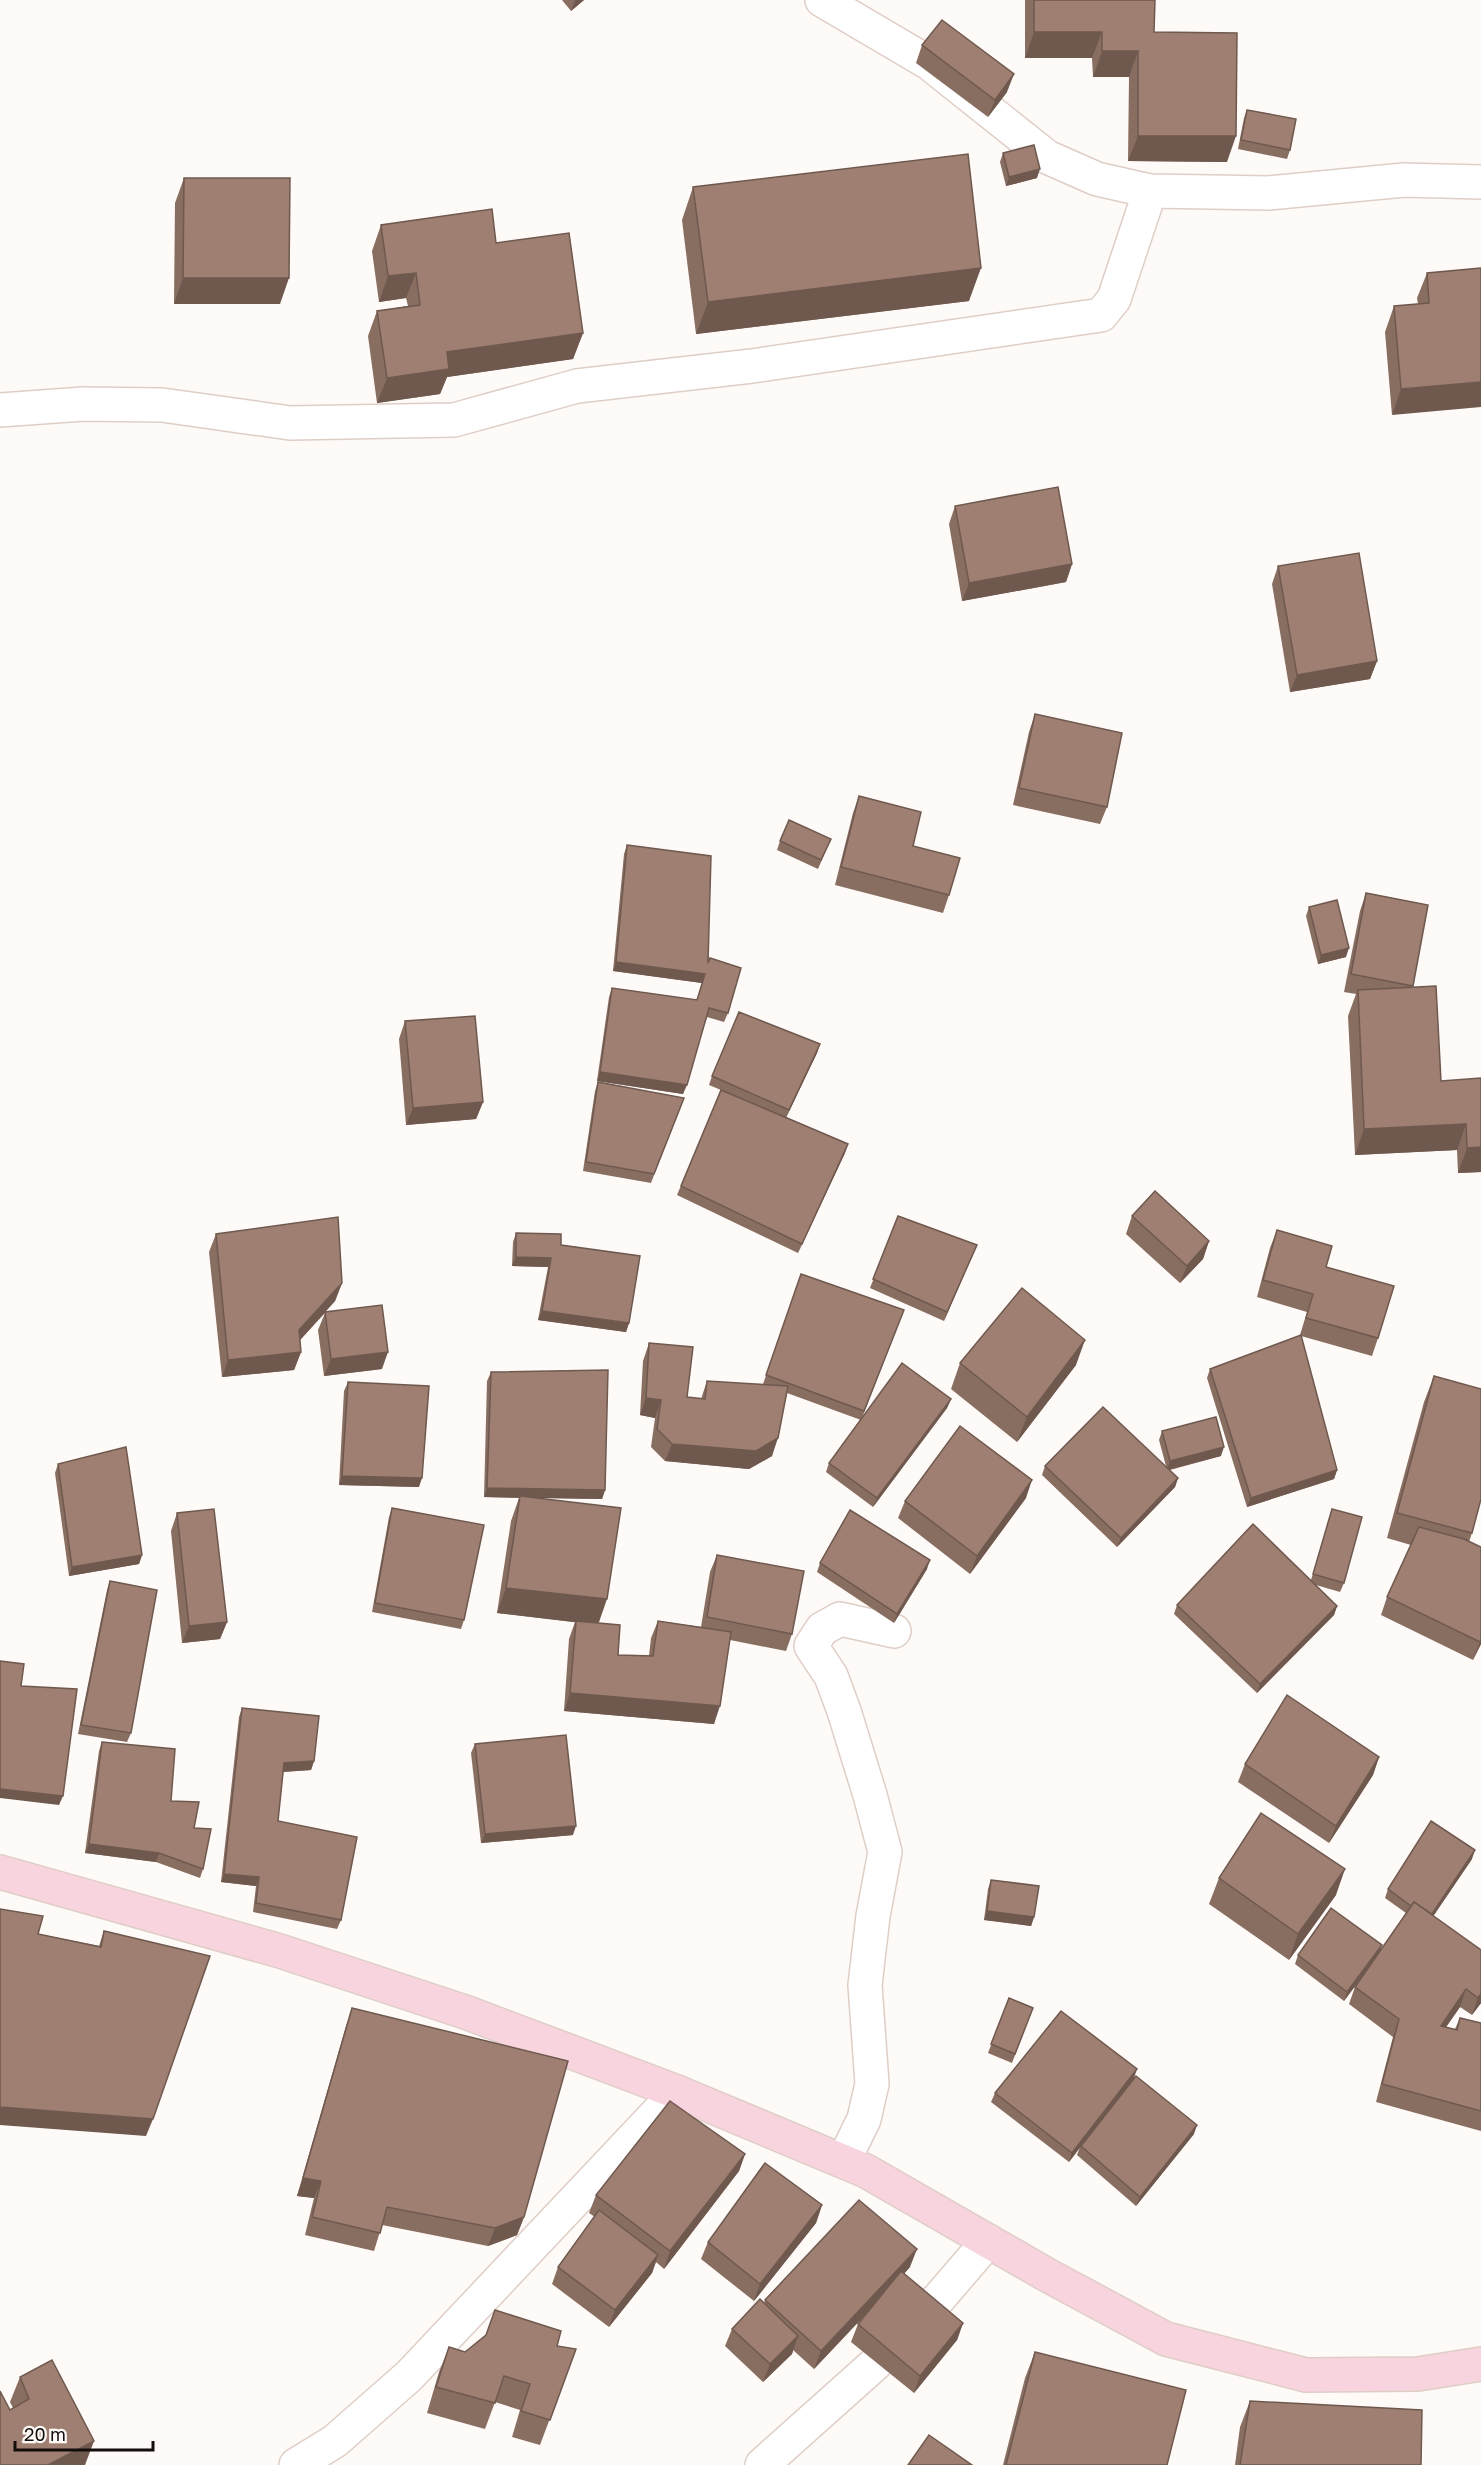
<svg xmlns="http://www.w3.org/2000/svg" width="1481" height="2465" font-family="'Golos Text',sans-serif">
<rect width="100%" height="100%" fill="#fefaf8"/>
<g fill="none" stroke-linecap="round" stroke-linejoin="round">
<defs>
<g id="street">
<polyline points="822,0 929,63 1047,157 1097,179 1150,191 1268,193 1404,180 1481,182"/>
<polyline points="0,410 83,404 162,405 290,423 454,420 577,386 752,366 1101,315 1114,299 1150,191"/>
<polyline points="844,2160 864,2119 872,2084 865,1985 873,1916 885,1852 870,1795 844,1711 831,1676 811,1646 822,1629 840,1619 894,1631"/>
<polyline points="296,2465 335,2441 409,2376 677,2092"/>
<polyline points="762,2465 875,2364 940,2297 988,2241"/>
</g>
<polyline id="secondary" points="0,1872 280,1951 468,2013 677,2092 866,2171 1049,2276 1166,2339 1306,2375 1418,2374 1481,2364"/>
</defs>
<!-- street casing -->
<use href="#street" stroke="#dfcec6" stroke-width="36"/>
<!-- secondary casing -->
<use href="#secondary" stroke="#dfcec6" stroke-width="36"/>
<!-- street -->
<use href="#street" stroke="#fff" stroke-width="33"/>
<!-- secondary -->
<use href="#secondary" stroke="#f8d4de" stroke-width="33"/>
</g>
<!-- wall -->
<g fill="#886d61">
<polygon points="562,0 584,0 571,11"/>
<polygon points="1025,0 1155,0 1154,32 1227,162 1128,161 1129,77 1093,77 1092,58 1025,58"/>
<polygon points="922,45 1007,92 988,117 916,63"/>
<polygon points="1247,110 1290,150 1287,159 1238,149 1244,118"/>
<polygon points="1003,153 1037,178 1006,186 1000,162"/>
<polygon points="184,178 280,304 174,304 175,203"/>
<polygon points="693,187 969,301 696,334 682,220"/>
<polygon points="381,225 496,243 583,333 573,359 447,377 440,394 377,403 368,336 377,311 408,306 406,298 379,302 372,251"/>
<polygon points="1481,268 1392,415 1385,332 1394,306 1418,304 1417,298 1427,273"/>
<polygon points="955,506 1072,564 1066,582 962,601 949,524"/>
<polygon points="1278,566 1377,661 1370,679 1290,692 1272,584"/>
<polygon points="1035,714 1107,807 1100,824 1013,805 1029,732"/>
<polygon points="859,796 913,846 949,895 943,913 835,885 853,813"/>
<polygon points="780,841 827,848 818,869 777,850"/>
<polygon points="627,845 708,963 728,1013 724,1022 707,1017 683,1094 597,1081 609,997 612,988 697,1000 702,983 613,971 624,854"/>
<polygon points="1366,893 1428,905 1412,987 1441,1081 1481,1078 1481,1172 1458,1173 1457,1150 1355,1155 1348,1016 1356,994 1344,992 1360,911"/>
<polygon points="1309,907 1346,957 1318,964 1306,916"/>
<polygon points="405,1021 483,1102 476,1119 406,1125 399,1039"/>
<polygon points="820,1044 817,1053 786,1118 845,1153 798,1253 677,1195 721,1090 709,1085 712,1076"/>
<polygon points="598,1082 684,1098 651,1183 583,1171 595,1091"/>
<polygon points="898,1216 977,1245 944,1321 870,1288"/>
<polygon points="1132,1216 1209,1241 1203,1259 1180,1283 1126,1234"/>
<polygon points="1277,1230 1326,1267 1378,1338 1372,1356 1301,1336 1337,1470 1334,1479 1247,1507 1207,1378 1210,1369 1300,1336 1300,1335 1307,1312 1257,1297 1270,1248"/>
<polygon points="516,1233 561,1245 629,1323 626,1332 538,1320 548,1267 512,1266 513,1242"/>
<polygon points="216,1234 342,1283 335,1301 325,1312 382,1369 324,1376 318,1330 325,1313 300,1340 301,1352 294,1370 222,1377 209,1252"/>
<polygon points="801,1274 904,1310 862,1418 951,1399 947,1408 873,1507 826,1472 829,1463 861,1420 787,1393 772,1456 749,1469 665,1461 651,1447 655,1418 640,1415 643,1361 649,1343 687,1397 701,1399 707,1381 765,1385 763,1384"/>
<polygon points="960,1363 1076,1365 1017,1442 951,1389"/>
<polygon points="491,1372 605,1490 602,1499 540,1498 598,1623 618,1655 649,1656 651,1638 658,1621 701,1627 710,1572 717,1555 792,1634 786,1651 730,1640 714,1724 564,1711 569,1639 575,1622 497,1613 511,1521 519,1498 484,1497 487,1381"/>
<polygon points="1434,1376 1472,1533 1469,1542 1481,1644 1473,1660 1381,1615 1387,1597 1411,1545 1387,1538 1424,1402"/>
<polygon points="348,1382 419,1487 339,1485 344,1391"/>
<polygon points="1162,1431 1221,1456 1170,1470 1178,1478 1175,1487 1117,1547 1042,1475 1045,1466 1166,1466 1159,1440"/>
<polygon points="58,1464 142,1555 139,1564 69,1576 55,1473"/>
<polygon points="1026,1498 970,1574 898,1518 905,1501"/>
<polygon points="392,1508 464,1620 461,1629 372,1612 389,1517"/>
<polygon points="1332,1509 1344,1583 1340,1592 1316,1585 1337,1606 1334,1615 1257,1693 1174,1614 1177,1605 1311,1580"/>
<polygon points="177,1513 227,1622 220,1639 182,1643 171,1531"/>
<polygon points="820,1563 927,1569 894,1623 817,1572"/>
<polygon points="110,1581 131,1733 127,1742 78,1734 107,1590"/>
<polygon points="242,1708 314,1761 311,1770 283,1772 278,1821 341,1920 337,1929 253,1912 256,1886 221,1882 239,1717"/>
<polygon points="102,1742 171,1801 203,1869 200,1878 156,1862 85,1853 99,1751"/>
<polygon points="475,1744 573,1835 481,1843 471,1753"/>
<polygon points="1379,1757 1373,1775 1329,1843 1238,1782 1245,1764"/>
<polygon points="1472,1859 1433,1916 1481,1950 1481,2003 1472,2015 1460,2007 1446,2027 1455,2029 1460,2018 1481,2023 1481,2131 1376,2102 1393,2037 1349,2004 1355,1987 1367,1970 1344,2001 1295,1964 1298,1955 1382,1945 1379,1952 1406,1913 1385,1898 1388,1889"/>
<polygon points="1219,1878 1336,1895 1289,1960 1209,1904"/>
<polygon points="991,1880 1034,1917 1031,1926 984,1920 988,1889"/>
<polygon points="0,1909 38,1934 99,1946 104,1931 146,2136"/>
<polygon points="1009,1998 1033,2008 1012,2063 988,2053"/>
<polygon points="352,2008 524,2217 517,2235 488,2246 382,2225 374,2251 305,2235 314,2198 297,2196 346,2026"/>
<polygon points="1134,2078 1094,2130 1194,2134 1136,2206 1077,2155 1080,2147 1069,2162 991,2102 995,2093"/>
<polygon points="745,2154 739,2171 664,2269 656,2262 652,2273 609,2327 552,2284 558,2267 595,2217 589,2213 596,2195"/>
<polygon points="822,2205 816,2223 754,2301 701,2259 708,2242"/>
<polygon points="910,2267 904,2274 963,2323 957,2340 914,2393 851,2342 858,2324 867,2313 814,2369 793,2350 792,2354 763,2382 725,2346 732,2329 764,2303 765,2300"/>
<polygon points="557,2346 576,2349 540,2445 512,2437 520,2410 495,2402 485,2429 427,2413 439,2372 449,2347 465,2352"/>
<polygon points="1035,2352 1167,2465 1003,2465 1025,2378"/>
<polygon points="20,2377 85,2465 10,2410 13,2408 10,2402"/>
<polygon points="1250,2401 1421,2465 1235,2465 1240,2427"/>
</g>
<!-- shaded-wall -->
<g fill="#6f594f">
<polygon points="575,0 584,0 571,11"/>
<polygon points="1034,32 1102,32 1092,58 1025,58"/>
<polygon points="1102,51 1138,51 1129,77 1093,77"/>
<polygon points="1014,74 1007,92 988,117 995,100"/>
<polygon points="1138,136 1236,136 1227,162 1128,161"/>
<polygon points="1040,169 1037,178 1006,186 1009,177"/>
<polygon points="981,268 969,301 696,334 708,302"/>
<polygon points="416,273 406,298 379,302 388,276"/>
<polygon points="183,278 289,278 280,304 174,304"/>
<polygon points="583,333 573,359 447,377 440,394 377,403 387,378 447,352"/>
<polygon points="1481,382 1481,407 1392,415 1401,389"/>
<polygon points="1072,564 1066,582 962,601 969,583"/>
<polygon points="1377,661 1370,679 1290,692 1297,675"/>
<polygon points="1349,948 1346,957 1318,964 1321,955"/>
<polygon points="616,962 705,974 702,983 613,971"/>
<polygon points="820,1044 817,1053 785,1119 789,1110"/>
<polygon points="600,1072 687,1085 683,1094 597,1081"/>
<polygon points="483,1102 476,1119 406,1125 413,1108"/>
<polygon points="1466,1124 1457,1150 1355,1155 1364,1129"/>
<polygon points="848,1144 845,1153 798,1253 802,1244"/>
<polygon points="1481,1147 1481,1172 1458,1173 1467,1148"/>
<polygon points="1209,1241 1203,1259 1180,1283 1187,1266"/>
<polygon points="977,1245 973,1254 944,1321 947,1312"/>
<polygon points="516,1257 551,1258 548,1267 512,1266"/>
<polygon points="342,1283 335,1301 293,1348 299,1330"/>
<polygon points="542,1311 629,1323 626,1332 538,1320"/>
<polygon points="1085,1340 1076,1365 1017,1442 1027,1417"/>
<polygon points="301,1352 294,1370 222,1377 228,1360"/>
<polygon points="388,1352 382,1369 324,1376 331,1359"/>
<polygon points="646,1398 661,1400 655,1418 640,1415"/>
<polygon points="951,1399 947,1408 873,1507 877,1498"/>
<polygon points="778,1438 772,1456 749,1469 665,1461 672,1444"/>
<polygon points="1224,1447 1221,1456 1167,1470 1170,1461"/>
<polygon points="1337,1470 1334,1479 1247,1507 1251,1498"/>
<polygon points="342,1476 422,1478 419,1487 339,1485"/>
<polygon points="1178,1478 1175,1487 1117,1547 1121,1538"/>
<polygon points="1032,1480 1026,1498 970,1574 977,1556"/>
<polygon points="487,1488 605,1490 602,1499 484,1497"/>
<polygon points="142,1555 139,1564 69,1576 72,1567"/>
<polygon points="930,1560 927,1569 894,1623 897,1614"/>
<polygon points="506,1588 607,1599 598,1625 497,1613"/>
<polygon points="1337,1606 1334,1615 1257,1693 1260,1684"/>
<polygon points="227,1622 220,1639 182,1643 189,1626"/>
<polygon points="1481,1639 1481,1644 1473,1660"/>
<polygon points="570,1693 720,1706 714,1724 564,1711"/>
<polygon points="1379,1757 1373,1775 1329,1843 1336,1826"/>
<polygon points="314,1761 311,1770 281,1772 284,1763"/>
<polygon points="0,1789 63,1796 59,1805 0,1798"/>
<polygon points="576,1826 573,1835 481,1843 485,1834"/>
<polygon points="89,1844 159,1853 156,1862 85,1853"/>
<polygon points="1475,1850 1472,1859 1426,1927 1429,1918"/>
<polygon points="1345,1869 1336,1895 1289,1960 1298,1934"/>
<polygon points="224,1874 259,1877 256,1886 221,1882"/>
<polygon points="987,1911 1034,1917 1031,1926 984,1920"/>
<polygon points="1382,1945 1379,1954 1344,2001 1347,1992"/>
<polygon points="1466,1989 1460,2007 1435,2043 1441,2026"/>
<polygon points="1481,1994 1481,2003 1472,2015 1478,1998"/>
<polygon points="1137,2069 1134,2078 1069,2162 1072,2153"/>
<polygon points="0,2107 153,2119 146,2136 0,2125"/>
<polygon points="1197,2125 1194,2134 1136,2206 1140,2197"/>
<polygon points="745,2154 739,2171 664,2269 670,2251"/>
<polygon points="303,2178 321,2181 314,2198 297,2196"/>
<polygon points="822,2205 816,2223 754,2301 760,2284"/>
<polygon points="524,2217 517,2235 488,2246 495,2228"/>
<polygon points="917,2249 910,2267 814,2369 821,2351"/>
<polygon points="658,2255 652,2273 609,2327 615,2310"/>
<polygon points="963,2323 957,2340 914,2393 920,2376"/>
<polygon points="798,2336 792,2354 763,2382 770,2364"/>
<polygon points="94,2441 85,2465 48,2465"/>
</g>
<!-- building -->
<g fill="#9e7f71" stroke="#6f594f" stroke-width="1.5">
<polygon points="1034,0 1155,0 1154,32 1237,33 1236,136 1138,136 1138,51 1102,51 1102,32 1034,32"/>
<polygon points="942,20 1014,74 995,100 922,45"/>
<polygon points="1247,110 1296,119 1290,150 1241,140"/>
<polygon points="1034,145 1040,169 1009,177 1003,153"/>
<polygon points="968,154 981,268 708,302 693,187"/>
<polygon points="184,178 290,178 289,278 183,278"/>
<polygon points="492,209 496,243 569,233 583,333 447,352 449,369 387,378 377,311 420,305 416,273 388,276 381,225"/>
<polygon points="1481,268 1481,382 1401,389 1394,306 1429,303 1427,273"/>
<polygon points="1058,487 1072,564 969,583 955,506"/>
<polygon points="1359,553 1377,661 1297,675 1278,566"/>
<polygon points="1035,714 1122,733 1107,807 1019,788"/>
<polygon points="859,796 921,812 913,846 960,858 949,895 841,867"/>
<polygon points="789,820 831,839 821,860 780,841"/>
<polygon points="627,845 711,856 708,963 710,958 741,968 728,1013 709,1008 687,1085 600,1072 612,988 697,1000 705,974 616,962"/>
<polygon points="1366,893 1428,905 1413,986 1351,974"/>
<polygon points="1337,900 1349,948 1321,955 1309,907"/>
<polygon points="1436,986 1441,1081 1481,1078 1481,1147 1467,1148 1466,1124 1364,1129 1358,990"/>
<polygon points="739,1012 820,1044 789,1110 712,1076"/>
<polygon points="475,1016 483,1102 413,1108 405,1021"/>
<polygon points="598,1082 684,1098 654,1174 586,1162"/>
<polygon points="721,1090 848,1144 802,1244 681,1186"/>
<polygon points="1155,1191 1209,1241 1187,1266 1132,1216"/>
<polygon points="898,1216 977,1245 947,1312 873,1279"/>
<polygon points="338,1217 342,1283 299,1330 301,1352 228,1360 216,1234"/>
<polygon points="1277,1230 1332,1246 1326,1267 1394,1286 1378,1338 1306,1318 1313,1294 1263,1280"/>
<polygon points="516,1233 561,1234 561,1245 640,1256 629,1323 542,1311 551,1258 516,1257"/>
<polygon points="801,1274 904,1310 864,1411 766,1375"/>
<polygon points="1022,1288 1085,1340 1027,1417 960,1363"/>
<polygon points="382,1305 388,1352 331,1359 325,1312"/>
<polygon points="1301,1335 1337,1470 1251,1498 1210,1369"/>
<polygon points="649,1343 693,1347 687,1397 705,1399 707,1381 788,1386 778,1438 756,1451 672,1444 657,1429 661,1400 646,1398"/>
<polygon points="902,1363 951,1399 877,1498 829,1463"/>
<polygon points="608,1370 605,1490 487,1488 491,1372"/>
<polygon points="1434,1376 1481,1389 1481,1499 1472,1533 1397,1513"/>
<polygon points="348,1382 429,1386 422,1478 342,1476"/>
<polygon points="1103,1407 1178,1478 1121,1538 1045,1466"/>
<polygon points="1216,1417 1224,1447 1170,1461 1162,1431"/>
<polygon points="960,1426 1032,1480 977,1556 905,1501"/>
<polygon points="126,1447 142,1555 72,1567 58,1464"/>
<polygon points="520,1496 621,1508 607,1599 506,1588"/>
<polygon points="392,1508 484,1525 464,1620 375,1603"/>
<polygon points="214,1509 227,1622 189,1626 177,1513"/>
<polygon points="1332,1509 1362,1517 1344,1583 1313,1574"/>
<polygon points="850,1510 930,1560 897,1614 820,1563"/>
<polygon points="1253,1524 1337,1606 1260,1684 1177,1605"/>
<polygon points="1419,1527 1464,1539 1481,1547 1481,1639 1480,1642 1387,1597"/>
<polygon points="717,1555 804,1571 792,1634 707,1617"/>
<polygon points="110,1581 157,1590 131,1733 81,1725"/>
<polygon points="576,1621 620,1625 618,1655 653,1656 658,1621 731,1632 720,1706 570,1693"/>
<polygon points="0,1661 24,1664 21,1686 77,1689 63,1796 0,1789"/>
<polygon points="1287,1695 1379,1757 1336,1826 1245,1764"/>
<polygon points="242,1708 319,1716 314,1761 284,1763 278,1821 357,1837 341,1920 256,1903 259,1877 224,1874"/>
<polygon points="566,1735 576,1826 485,1834 475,1744"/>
<polygon points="102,1742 175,1749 171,1801 199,1802 194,1828 211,1829 203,1869 159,1853 89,1844"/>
<polygon points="1261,1813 1345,1869 1298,1934 1219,1878"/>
<polygon points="1431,1821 1475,1850 1432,1914 1414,1902 1411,1906 1388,1889"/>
<polygon points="991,1880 1039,1886 1034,1917 987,1911"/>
<polygon points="1414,1902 1481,1950 1481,1994 1478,1998 1466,1989 1441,2026 1457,2030 1460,2018 1481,2023 1481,2111 1382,2084 1399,2019 1355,1987"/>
<polygon points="1331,1908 1382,1945 1347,1992 1298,1955"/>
<polygon points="0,1909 43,1916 38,1934 101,1947 104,1931 210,1956 153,2119 0,2107"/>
<polygon points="1009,1998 1033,2008 1015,2054 991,2044"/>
<polygon points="352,2008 568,2061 524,2217 495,2228 387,2207 380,2233 312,2217 321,2181 303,2178"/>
<polygon points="1061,2011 1137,2069 1072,2153 995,2093"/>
<polygon points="1136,2076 1197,2125 1140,2197 1081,2146"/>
<polygon points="670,2101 745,2154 670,2251 596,2195"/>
<polygon points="765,2163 822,2205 760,2284 708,2242"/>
<polygon points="859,2200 917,2249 821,2351 765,2300"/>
<polygon points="599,2210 658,2255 615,2310 558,2267"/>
<polygon points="901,2271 963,2323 920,2376 858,2324"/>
<polygon points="760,2299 798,2336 770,2364 732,2329"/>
<polygon points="495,2310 561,2331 557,2346 576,2349 550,2420 521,2411 530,2384 504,2376 495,2403 436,2387 449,2347 465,2352 486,2335"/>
<polygon points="1035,2352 1186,2390 1167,2465 1006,2465"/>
<polygon points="52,2360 94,2441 48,2465 0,2465 0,2391 10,2410 29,2399 20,2377"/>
<polygon points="1250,2401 1422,2410 1421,2465 1240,2465"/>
<polygon points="929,2435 972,2465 908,2465"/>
</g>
<!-- scale -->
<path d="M15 2441v9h138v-9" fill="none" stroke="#130d0b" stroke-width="3"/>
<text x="24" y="2441" font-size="18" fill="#130d0b" stroke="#fefaf8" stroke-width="4.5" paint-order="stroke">20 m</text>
</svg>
